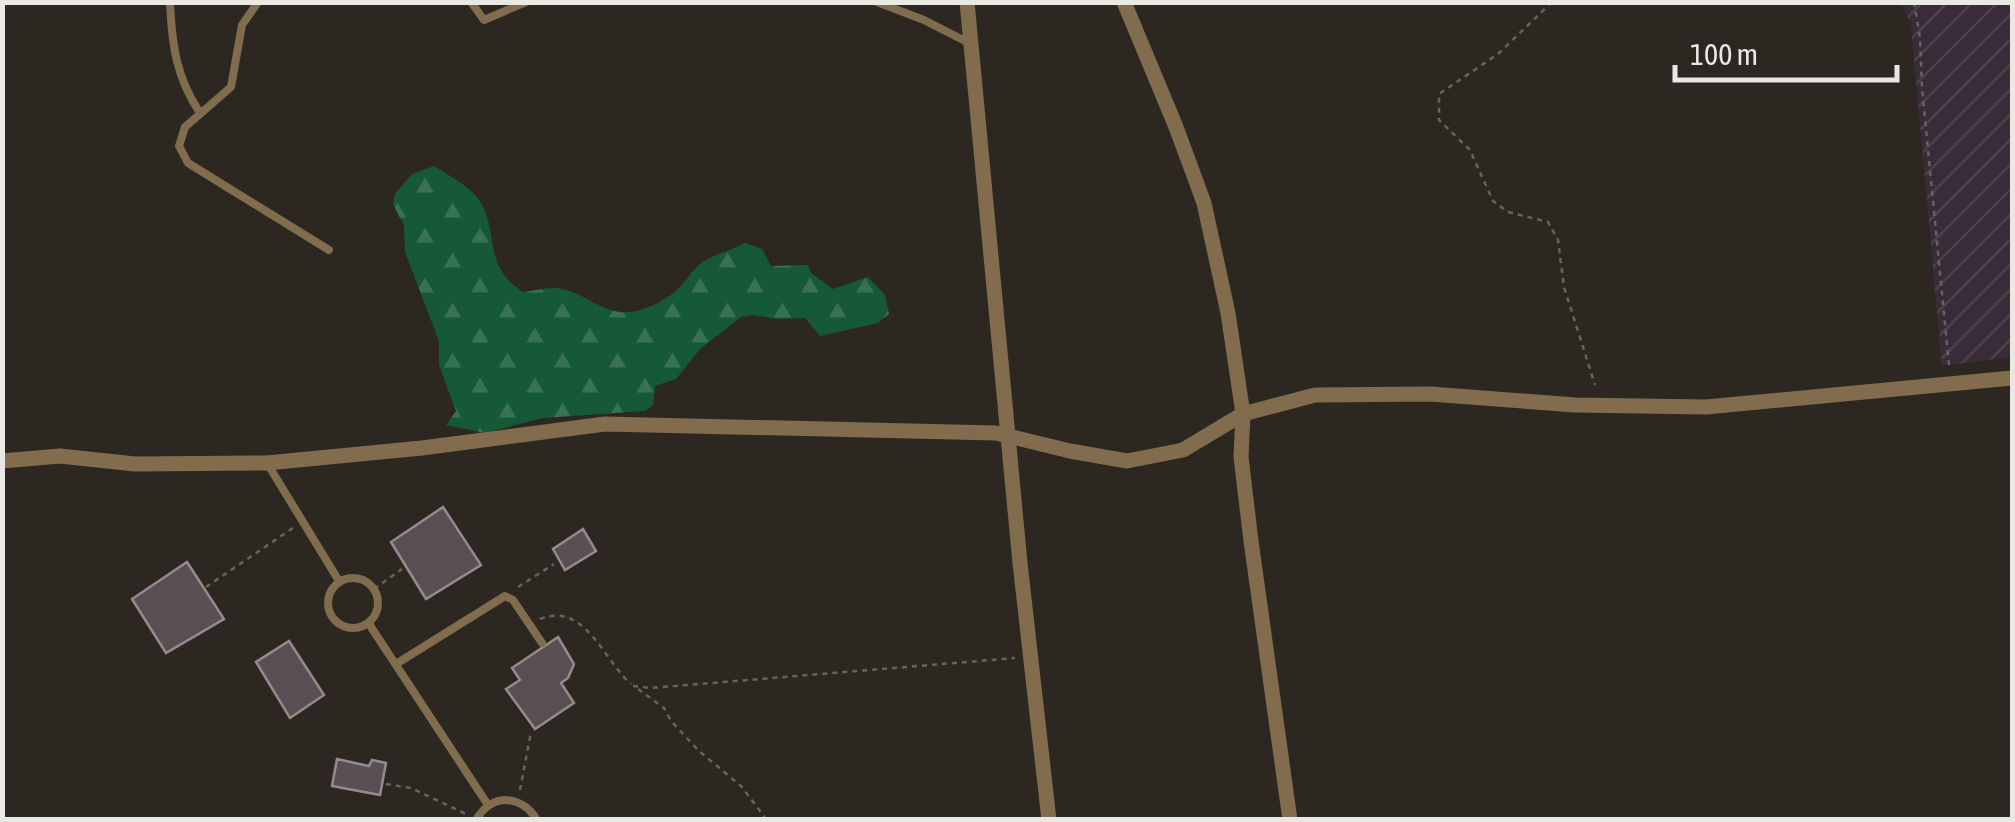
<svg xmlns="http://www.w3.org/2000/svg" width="2015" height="822" font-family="'Asap Condensed',sans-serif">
<defs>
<pattern id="industrial-furrows" width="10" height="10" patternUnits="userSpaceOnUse" patternTransform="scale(2.5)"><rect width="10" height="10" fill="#392b38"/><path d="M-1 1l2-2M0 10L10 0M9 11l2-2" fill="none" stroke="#4c404b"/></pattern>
<pattern id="forest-firs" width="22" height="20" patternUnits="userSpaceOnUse" patternTransform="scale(2.5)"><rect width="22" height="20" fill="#165938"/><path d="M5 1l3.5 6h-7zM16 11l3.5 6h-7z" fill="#387155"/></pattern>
</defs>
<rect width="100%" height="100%" fill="#2c2821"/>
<!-- industrial -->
<polygon fill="url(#industrial-furrows)" points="1901,3 2012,3 2012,357 1942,366 1911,25"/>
<!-- forest -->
<path fill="url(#forest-firs)" d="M434 166C446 174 464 183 474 194 503 225 478 264 523 292 536 291 550 286 562 289 583 293 598 309 620 312 639 314 662 303 677 290 687 281 691 270 703 262 715 254 732 250 745 243L762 249 771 266 808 265 811 273 833 289 868 277 885 295 889 314 878 323 820 336 805 318 778 319 752 315 741 317 700 349 676 379 655 386 653 405 645 411 543 418 485 433 446 425 456 411 439 365V341L405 252 404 226 393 204 395 194 412 174Z"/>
<!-- building -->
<g fill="#594f53" stroke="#958a8e" stroke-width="2.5">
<polygon points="443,507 481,565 426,599 391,542"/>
<polygon points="583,529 596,551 565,570 553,549"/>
<polygon points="187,562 224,619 166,653 132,599"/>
<polygon points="558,637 574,664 568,678 561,683 574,703 535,729 506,689 520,680 512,668"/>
<polygon points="289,641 324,695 290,718 256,662"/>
<polygon points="337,759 369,766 372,760 386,763 380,795 332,786"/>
</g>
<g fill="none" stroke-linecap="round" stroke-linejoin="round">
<!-- path -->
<g stroke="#67645e" stroke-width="2.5" stroke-dasharray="5 5" stroke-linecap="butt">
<polyline points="1552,2 1498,54 1439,94 1439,120 1470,150 1493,201 1508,212 1548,222 1558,240 1564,287 1595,385"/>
<polyline points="1914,2 1920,38 1922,88 1949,365"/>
<polyline points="206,587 293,528"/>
<polyline points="518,587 554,564"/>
<polyline points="374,589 402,569"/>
<path d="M540 619C585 601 604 661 631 684"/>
<polyline points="633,686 651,688 1015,658"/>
<polyline points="638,689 664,708 671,721 699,751 741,786 767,820"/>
<polyline points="386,784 411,788 466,814"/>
<polyline points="520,790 531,732"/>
</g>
<!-- service -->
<g stroke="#816c4d" stroke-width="8">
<path d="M170 2C172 45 176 77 200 113"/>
<polyline points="258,2 242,25 231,87 185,127 179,146 188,163 329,250"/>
<polyline points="471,2 484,20 526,2"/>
<polyline points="877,2 924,20 969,43"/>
<polyline points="267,463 339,581"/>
<circle cx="353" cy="603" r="25"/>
<polyline points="369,624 488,805"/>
<polyline points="396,664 505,596 513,600 542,643"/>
<path d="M476 820C492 793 521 794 537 820"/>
</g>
<!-- minor -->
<g stroke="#816c4d" stroke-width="15">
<polyline points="967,2 1020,563 1049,820"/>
<polyline points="1124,2 1176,127 1204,203 1228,313 1243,414 1241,457 1251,541 1290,820"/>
<polyline points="2,461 60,456 135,464 267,463 422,448 605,424 996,433 1070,451 1127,461 1183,450 1243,414 1315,395 1430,394 1575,405 1706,407 2012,378"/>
</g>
</g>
<!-- border -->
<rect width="2015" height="822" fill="none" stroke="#eae8e3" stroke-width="10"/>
<!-- scale -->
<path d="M1675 65v15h222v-15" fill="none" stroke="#eae8e3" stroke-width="5"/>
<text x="1690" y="65" font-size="30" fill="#eae8e3" stroke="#2c2821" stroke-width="8" paint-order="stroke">100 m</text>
</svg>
